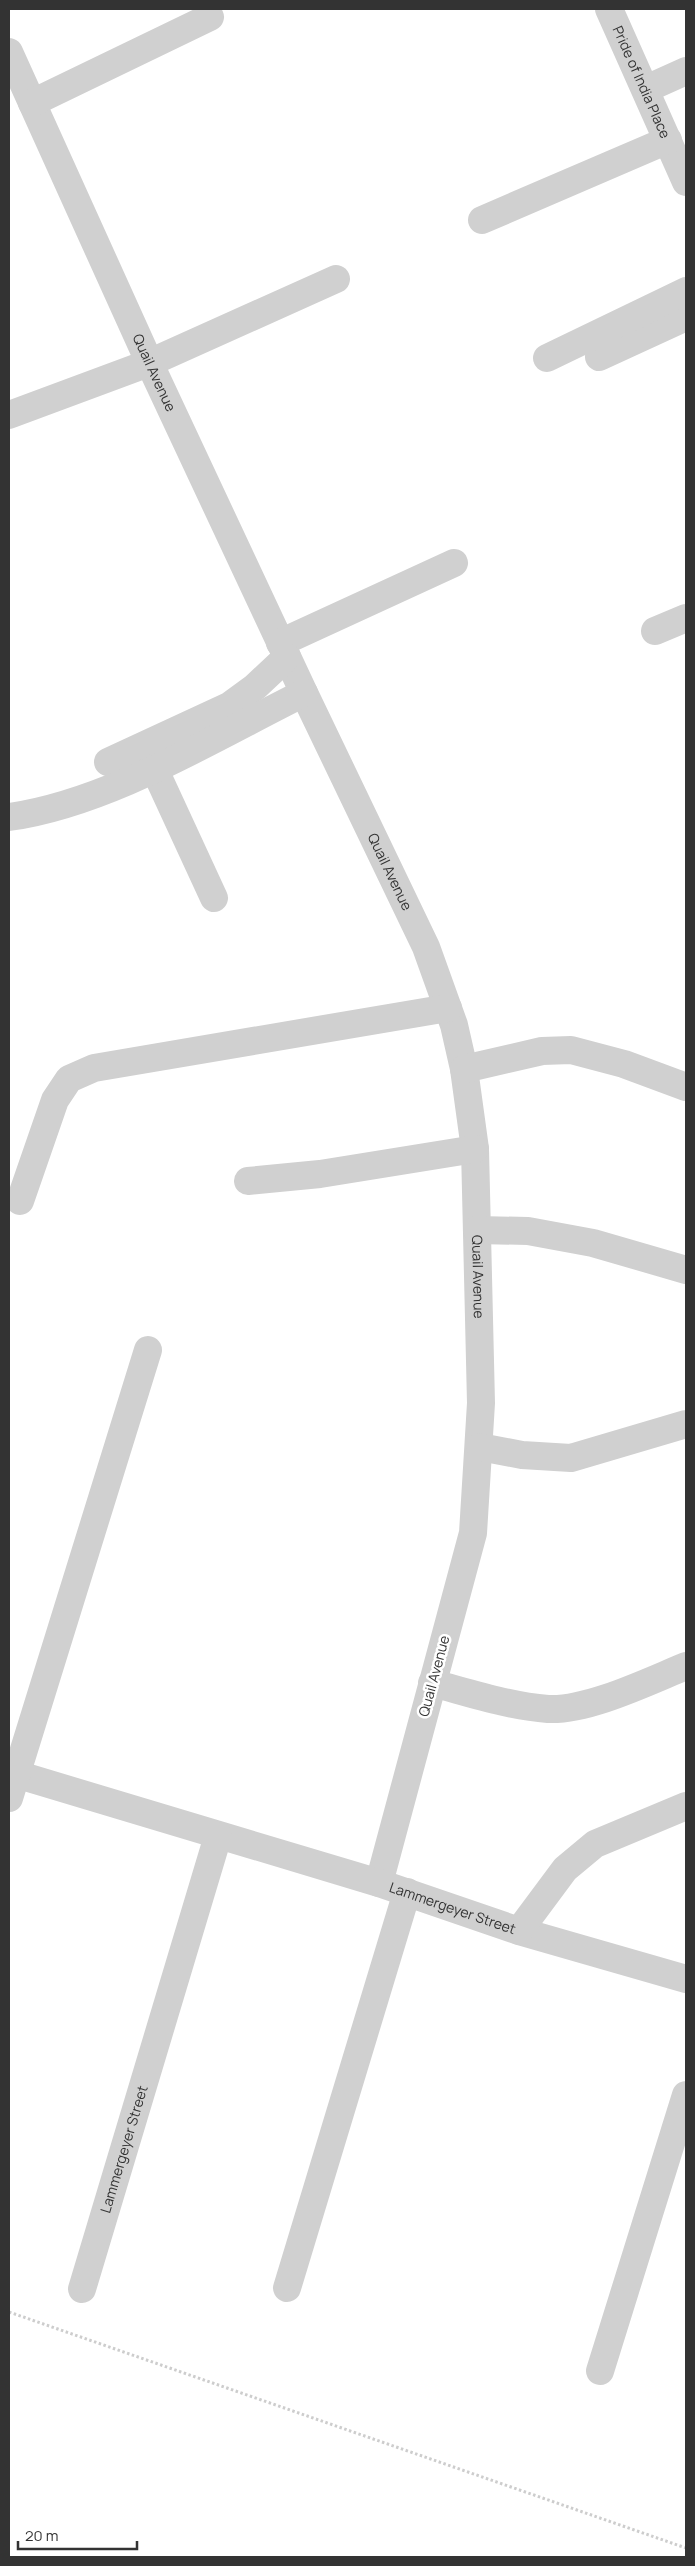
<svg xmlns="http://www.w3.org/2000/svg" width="695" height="2566" font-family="Manrope,sans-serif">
<rect width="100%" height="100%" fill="#fff"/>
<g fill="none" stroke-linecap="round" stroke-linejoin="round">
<!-- path -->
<polyline stroke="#cdcdcd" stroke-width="3" stroke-dasharray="2.5 2.5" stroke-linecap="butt" points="9,2312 686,2548"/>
<!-- minor -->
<g stroke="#d0d0d0" stroke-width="28">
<path id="s1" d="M609 9 686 182"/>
<path id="s2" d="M9 52 156 377 304 693 426 947 454 1025 464 1069 475 1149 481 1403 473 1533 379 1883"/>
<polyline points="646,89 686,71"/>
<polyline points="32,103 210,17"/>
<polyline points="482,220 668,140"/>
<polyline points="599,357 686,317"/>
<polyline points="547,358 686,291"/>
<polyline points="9,415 149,363 336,279"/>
<polyline points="655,631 686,618"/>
<polyline points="280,643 454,563"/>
<polyline points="108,762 229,706 255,687 287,657"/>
<polyline points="154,768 214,898"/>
<path d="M9 817C109 803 213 738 304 693"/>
<polyline points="464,1069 542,1051 571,1050 624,1064 686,1087"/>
<polyline points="248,1181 320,1174 475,1149"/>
<polyline points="20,1201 55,1100 69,1079 94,1068 448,1008"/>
<polyline points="477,1230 528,1231 593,1243 686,1270"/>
<polyline points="480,1447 522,1455 571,1458 686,1424"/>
<path d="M432 1683C470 1693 509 1706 548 1709 588 1711 649 1681 686 1666"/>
<path id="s3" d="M9 1772 379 1883 519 1931 686 1979"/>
<polyline points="9,1798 148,1350"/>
<polyline points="519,1931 565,1869 595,1844 686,1806"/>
<polyline points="287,2288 407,1892"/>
<path id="s4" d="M82 2289 218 1836"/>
<polyline points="600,2371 686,2095"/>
</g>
</g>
<g text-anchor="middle" stroke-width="5" stroke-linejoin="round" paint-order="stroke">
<!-- street labels -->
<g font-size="14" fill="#333" stroke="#fff">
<text dy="5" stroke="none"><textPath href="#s1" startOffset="80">Pride of India Place</textPath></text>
<text dy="5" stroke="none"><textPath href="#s2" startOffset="352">Quail Avenue</textPath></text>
<text dy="5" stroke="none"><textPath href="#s2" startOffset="904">Quail Avenue</textPath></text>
<text dy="5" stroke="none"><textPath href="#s2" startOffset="1324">Quail Avenue</textPath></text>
<text transform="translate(434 1676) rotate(-75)" y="5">Quail Avenue</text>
<text dy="5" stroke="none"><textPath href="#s3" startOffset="464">Lammergeyer Street</textPath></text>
<text dy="5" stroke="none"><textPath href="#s4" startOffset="146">Lammergeyer Street</textPath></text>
</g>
</g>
<!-- border -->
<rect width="695" height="2566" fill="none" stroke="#333333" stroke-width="20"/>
<!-- scale -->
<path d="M18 2541v8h119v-8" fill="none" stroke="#333333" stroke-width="2.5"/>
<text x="25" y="2541" font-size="15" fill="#333333" stroke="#ffffff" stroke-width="4" paint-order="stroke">20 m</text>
</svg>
